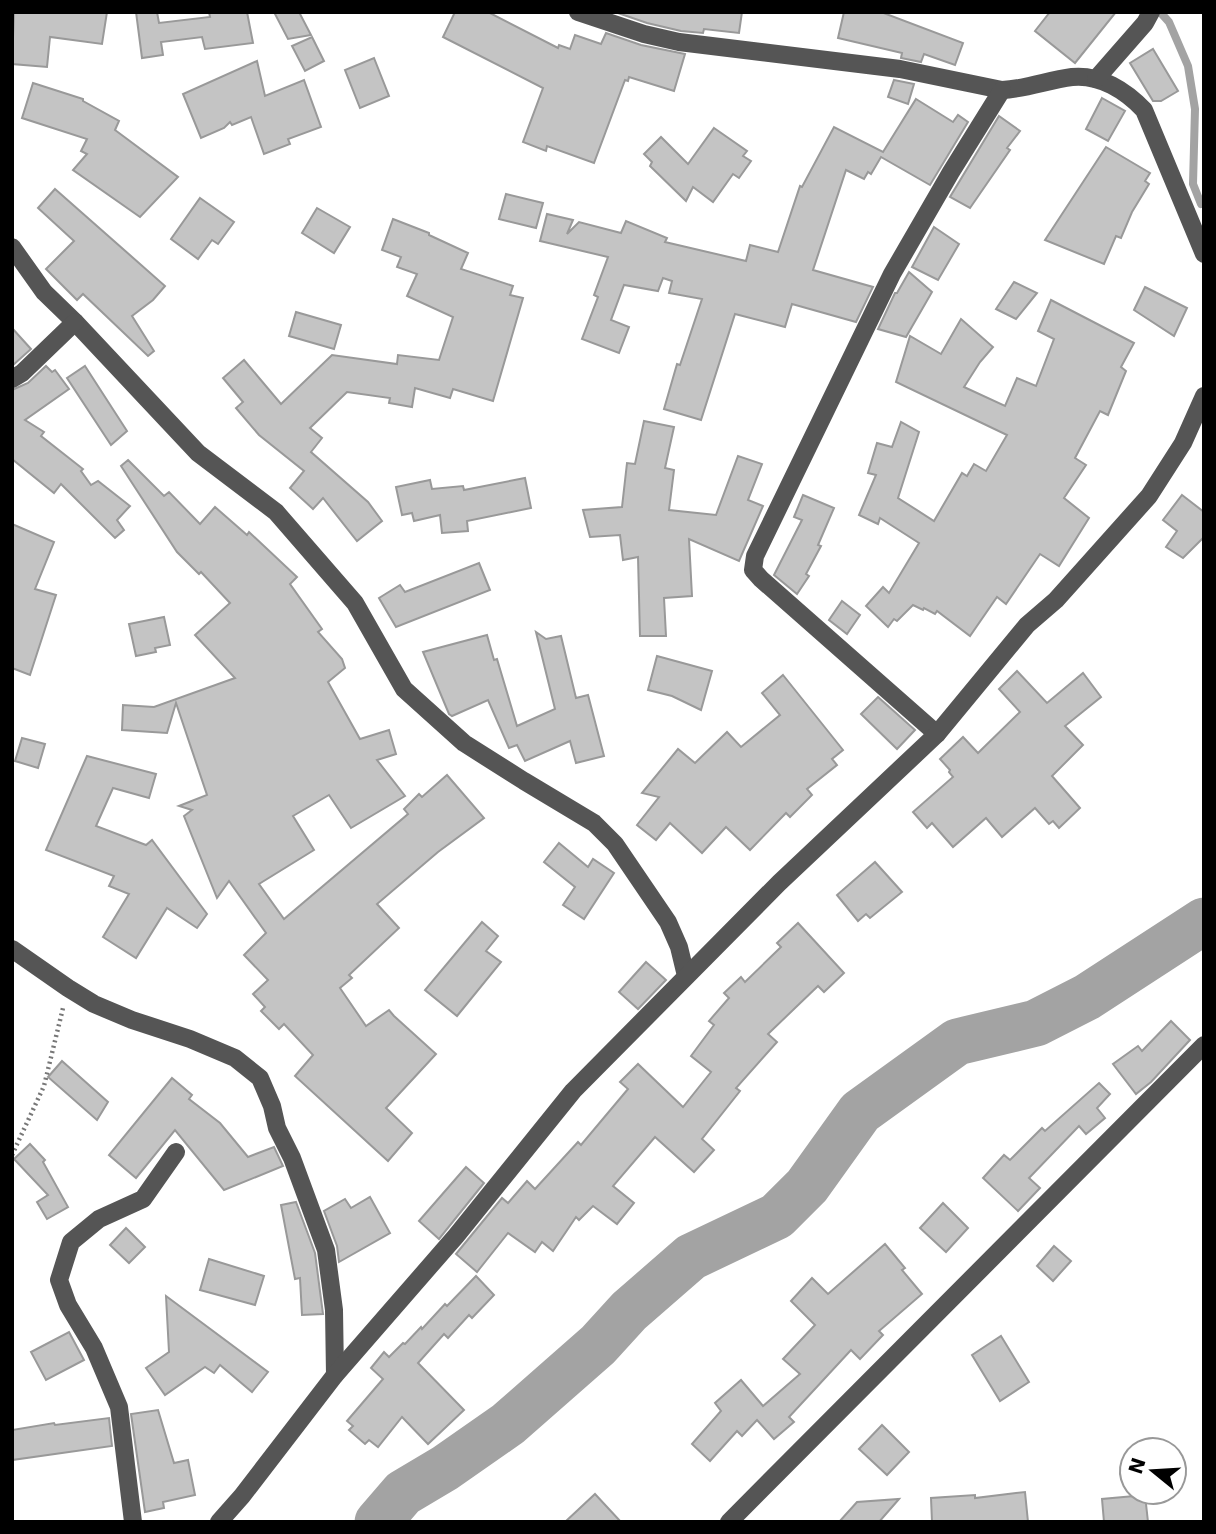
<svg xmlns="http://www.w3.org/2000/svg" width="1216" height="1534" font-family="'DejaVu Sans',sans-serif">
<rect width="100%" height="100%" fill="#fff"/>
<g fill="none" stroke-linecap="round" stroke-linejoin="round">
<!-- stream -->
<polyline stroke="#a3a3a3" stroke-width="8" points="1160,12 1169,22 1188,66 1195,109 1193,184 1201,204"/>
<!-- river -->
<polyline stroke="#a3a3a3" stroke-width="47" points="378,1522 403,1493 445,1468 508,1424 598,1345 629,1311 691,1257 777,1216 807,1186 860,1112 957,1042 1036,1023 1087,997 1204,921"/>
</g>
<!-- building -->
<g fill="#c4c4c4" stroke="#999" stroke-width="2">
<polygon points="14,12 107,12 102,44 50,37 47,67 12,64"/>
<polygon points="136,12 157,12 159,23 210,17 209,12 247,12 253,43 205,49 202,37 161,42 163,55 142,58"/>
<polygon points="274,12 299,12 311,35 288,39"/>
<polygon points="455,12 488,12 558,48 559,45 570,49 575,35 601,44 606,33 641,45 685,54 674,91 629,77 628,81 625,80 594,163 547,146 546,151 523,142 543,88 443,37"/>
<polygon points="615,12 742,12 739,33 704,29 703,33 681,31 647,23"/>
<polygon points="844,12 881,12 963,43 955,65 924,54 921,62 901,58 902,53 838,38"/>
<polygon points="1050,12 1116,12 1075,63 1035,31"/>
<polygon points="312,37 324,61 305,71 292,46"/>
<polygon points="1153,49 1178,91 1161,101 1153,101 1130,63"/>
<polygon points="374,58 389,96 360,108 345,70"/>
<polygon points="257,61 265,96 304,80 321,127 288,139 290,144 264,154 251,117 232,125 230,122 224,128 201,138 183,94"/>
<polygon points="894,80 914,84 908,104 888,97"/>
<polygon points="33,83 83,99 83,101 119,121 115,130 178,177 140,217 73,170 87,154 81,151 87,139 22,118"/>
<polygon points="1102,98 1125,111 1108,141 1086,129"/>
<polygon points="916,99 953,122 958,115 968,122 930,185 881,157 871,174 868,172 864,179 846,170 813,270 873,287 856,322 792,304 785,327 735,314 701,420 664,409 677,364 680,365 702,299 669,293 672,281 663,278 658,291 624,285 611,320 629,327 619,353 582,339 598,297 594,295 608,257 540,241 547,214 573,220 567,234 579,222 621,233 626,221 667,238 665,242 746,261 750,245 778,252 800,186 802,187 834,127 883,152"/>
<polygon points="999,116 1020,131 1007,148 1010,150 970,208 950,197"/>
<polygon points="714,128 747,151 743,156 751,161 739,178 733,174 713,202 693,187 686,201 650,166 652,162 644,154 661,137 688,164"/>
<polygon points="1106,147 1150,173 1145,181 1149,184 1132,212 1121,238 1116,236 1104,264 1045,240"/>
<polygon points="55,189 165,286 153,300 132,316 154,351 148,356 83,294 77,300 46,269 74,241 38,208"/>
<polygon points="506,194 543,203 536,228 499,219"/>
<polygon points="200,198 234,222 218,244 212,240 198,259 171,239"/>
<polygon points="317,208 350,227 334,253 302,233"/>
<polygon points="393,219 429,233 429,235 468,253 461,269 513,286 510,295 523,298 493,401 453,389 450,398 415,388 412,407 389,403 390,398 347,392 310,428 322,438 311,452 368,502 382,521 357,541 323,498 313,509 290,488 304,471 259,435 236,408 243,402 223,378 244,360 281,404 332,355 397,364 398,355 439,360 453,317 407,296 417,274 397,267 401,257 382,250"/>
<polygon points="934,227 959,244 938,280 912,267"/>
<polygon points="909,272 932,292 906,337 878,329 895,293 897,293"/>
<polygon points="1014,282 1037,293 1016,319 996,309"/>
<polygon points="1145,287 1187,308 1174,336 1134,310"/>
<polygon points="1051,300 1134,343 1121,367 1126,371 1108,415 1100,411 1075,458 1086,465 1064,498 1089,518 1059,566 1040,554 1006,604 997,597 970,636 937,611 935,614 924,608 923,610 913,605 897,621 894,619 888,627 866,606 883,587 889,593 919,543 880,518 878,524 859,515 876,475 868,473 877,443 892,447 901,422 919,432 898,498 934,521 962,473 967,476 974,464 986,471 1007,435 896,382 910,336 941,354 961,319 993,347 980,362 964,387 1005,406 1017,378 1036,386 1054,339 1038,331"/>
<polygon points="296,312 341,325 334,349 289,336"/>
<polygon points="12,328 31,349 12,366"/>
<polygon points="46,366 52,372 55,370 69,389 25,420 44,432 41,436 83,469 81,471 91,485 98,481 130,506 117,520 124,530 115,538 61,484 54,493 12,459 12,390 28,383"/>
<polygon points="85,366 127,431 111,445 67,378"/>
<polygon points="644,421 674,427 665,468 674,470 669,510 716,515 738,456 762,464 748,500 763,506 739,561 689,539 692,596 664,598 666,636 640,636 638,557 623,560 620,535 590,537 583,510 622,507 627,463 635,464"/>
<polygon points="128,460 164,496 169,492 200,524 215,507 247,535 249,532 297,577 290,584 322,629 318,632 342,659 345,668 328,682 360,739 389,730 396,754 377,760 405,796 351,828 329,795 293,816 314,850 259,884 284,919 408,814 404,809 419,794 422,797 447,775 484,818 438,852 377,904 399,928 349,975 352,978 340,988 366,1026 389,1010 394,1016 436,1054 386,1108 412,1133 388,1161 295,1076 313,1055 284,1024 279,1029 261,1011 265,1007 253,994 268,980 244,955 266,933 229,881 217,898 184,816 192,810 179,806 207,795 176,703 167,733 122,730 123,705 154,707 235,678 195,635 230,603 201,572 199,574 177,552 121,466"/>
<polygon points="525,478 531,508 467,521 468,531 442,533 440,515 414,521 412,513 402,515 396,487 430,480 432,489 463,486 464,490"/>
<polygon points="803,495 834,508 818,545 821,546 806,574 809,576 797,594 774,575 802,520 794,517"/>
<polygon points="1182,495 1204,512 1204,537 1183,558 1166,547 1177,531 1163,520"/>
<polygon points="12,524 54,542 35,589 56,595 30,675 12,668"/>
<polygon points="479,563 490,590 396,627 379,598 400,585 405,592"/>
<polygon points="842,601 860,615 847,634 829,620"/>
<polygon points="164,617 170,645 155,648 156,652 136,656 129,624"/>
<polygon points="536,632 546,639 561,636 576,698 588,695 604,756 576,763 570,741 525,761 517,745 509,748 488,700 452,716 449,714 423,652 487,635 494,660 497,659 517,726 555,709"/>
<polygon points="657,656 712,671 701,710 672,696 648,690"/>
<polygon points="1017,671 1047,703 1083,673 1101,697 1065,726 1083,745 1052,776 1080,808 1059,828 1053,821 1049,824 1035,808 1002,837 986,818 953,847 932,823 927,828 913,812 953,777 949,772 950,770 940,759 963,737 978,753 1020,712 999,689"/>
<polygon points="783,675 843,750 832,759 837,765 807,789 812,795 790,817 786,813 750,850 726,827 702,853 670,823 656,840 637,825 659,797 642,793 678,749 695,763 727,732 741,747 780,715 762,693"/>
<polygon points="878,697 915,730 897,749 861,714"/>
<polygon points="22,738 45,744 38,768 15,761"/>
<polygon points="87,756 156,774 149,798 113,788 96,826 146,845 152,840 207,914 197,928 167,908 136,958 103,937 129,894 109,886 114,876 46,850"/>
<polygon points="559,843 588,867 593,859 614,873 584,919 563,905 575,887 544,862"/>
<polygon points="875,862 902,892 870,918 866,914 858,921 837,895"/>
<polygon points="482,922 498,936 486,951 501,962 457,1016 425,990"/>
<polygon points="798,923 844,973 824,992 818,986 768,1034 777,1042 736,1088 740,1091 702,1139 714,1150 694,1172 655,1137 613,1186 634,1203 617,1224 593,1206 579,1220 576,1217 553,1251 542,1242 535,1252 508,1233 477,1272 456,1254 502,1198 508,1203 527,1181 535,1189 578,1142 581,1145 628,1089 620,1082 638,1064 683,1107 711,1072 691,1056 714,1025 709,1021 729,998 724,993 741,977 745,982 781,947 777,943"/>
<polygon points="646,962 666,980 638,1009 619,992"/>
<polygon points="1171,1021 1190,1040 1151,1082 1136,1094 1113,1064 1138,1046 1142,1051"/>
<polygon points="62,1061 108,1102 97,1120 48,1077"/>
<polygon points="172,1078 192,1095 189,1099 220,1123 248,1157 274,1147 283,1166 224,1190 175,1130 136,1178 109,1155"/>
<polygon points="1099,1083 1110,1094 1097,1108 1105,1118 1086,1134 1079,1126 1029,1178 1040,1188 1018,1211 983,1178 1004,1155 1010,1160 1042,1128 1045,1131"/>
<polygon points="30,1144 45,1160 43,1162 68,1207 47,1219 37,1202 48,1195 14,1159"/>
<polygon points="466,1167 484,1183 439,1239 419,1221"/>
<polygon points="370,1197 390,1233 339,1262 337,1246 324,1211 345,1199 351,1208"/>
<polygon points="296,1202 315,1253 323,1314 302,1315 300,1278 295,1279 281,1205"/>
<polygon points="943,1203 968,1228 946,1252 920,1228"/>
<polygon points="126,1228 145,1247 129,1263 110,1245"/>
<polygon points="885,1244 905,1268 902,1270 922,1294 879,1331 883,1335 860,1359 851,1350 789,1417 794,1422 774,1439 757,1420 742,1436 737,1431 710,1461 692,1444 721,1411 715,1403 741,1380 763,1406 800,1374 783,1359 815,1325 791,1301 812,1278 828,1294"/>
<polygon points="1054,1246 1071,1261 1053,1281 1037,1266"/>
<polygon points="209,1259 264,1276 255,1305 200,1290"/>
<polygon points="476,1276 494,1295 472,1318 469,1315 448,1338 444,1334 418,1363 464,1410 428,1444 402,1417 378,1447 369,1440 365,1444 349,1430 353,1426 347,1421 383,1379 371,1368 384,1352 389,1357 403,1343 405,1344 421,1327 422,1329 445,1304 447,1306"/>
<polygon points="166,1296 268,1372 252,1392 220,1365 214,1373 205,1367 165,1395 146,1368 169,1352"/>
<polygon points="69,1332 84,1360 46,1380 31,1352"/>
<polygon points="1001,1336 1029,1382 1000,1401 972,1355"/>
<polygon points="158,1410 174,1463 188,1460 195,1495 163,1502 164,1508 145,1512 131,1414"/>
<polygon points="109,1418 112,1446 12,1460 12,1430 54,1423 55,1425"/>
<polygon points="882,1425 909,1452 887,1475 859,1449"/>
<polygon points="1025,1492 1028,1522 932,1522 931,1498 975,1495 975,1498"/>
<polygon points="595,1494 621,1522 565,1522"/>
<polygon points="1145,1495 1148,1522 1104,1522 1102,1499"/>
<polygon points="899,1499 879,1522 839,1522 857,1502"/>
</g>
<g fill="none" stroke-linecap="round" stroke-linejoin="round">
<!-- path -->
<polyline stroke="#777" stroke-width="4.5" stroke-dasharray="2 3.5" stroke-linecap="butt" points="12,1155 44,1086 63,1008"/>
<!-- minor -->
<g stroke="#555" stroke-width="18">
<path d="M578 12 644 34 679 42 900 69 1002 90C1027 89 1048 80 1072 77 1100 74 1126 91 1144 110L1204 254"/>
<polyline points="1096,79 1145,23 1151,12"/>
<polyline points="12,247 44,292 75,322 198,453 276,512 355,603 404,689 464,743 524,781 594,823 615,844 668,922 679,947 686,976"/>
<polyline points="12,379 22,373 75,322"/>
<polyline points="937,734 761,579 753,570 755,556 892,274 951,172 1002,90"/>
<polyline points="12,949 68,988 94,1004 132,1020 190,1039 235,1058 260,1078 272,1106 277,1128 292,1158 326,1250 334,1310 335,1375"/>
<polyline points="133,1522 119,1407 94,1348 68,1305 59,1280 71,1242 99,1219 143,1199 176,1152"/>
<polyline points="219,1522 242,1496 335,1375 456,1236 573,1091 779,883 937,734 1027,625 1056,600 1149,496 1183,443 1204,396"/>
<polyline points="729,1522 1204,1045"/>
</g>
</g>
<!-- border -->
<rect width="1216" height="1534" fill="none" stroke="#000000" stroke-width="28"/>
<!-- north arrow -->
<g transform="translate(1153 1471) rotate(288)"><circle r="33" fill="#ffffff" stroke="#999999" stroke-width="2"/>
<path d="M0-5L12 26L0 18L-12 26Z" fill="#000000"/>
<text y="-10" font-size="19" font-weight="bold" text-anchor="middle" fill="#000000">N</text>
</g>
</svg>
